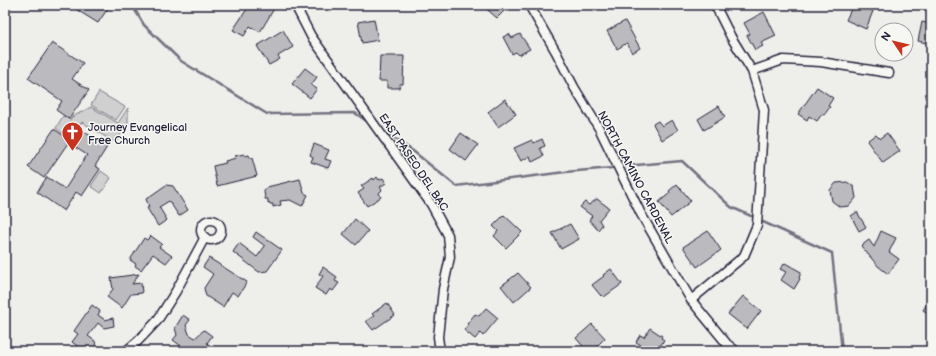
<svg xmlns="http://www.w3.org/2000/svg" width="936" height="356" font-family="'Balsamiq Sans',sans-serif">
<rect width="100%" height="100%" fill="#eeeeeb"/>
<filter id="ink" filterUnits="userSpaceOnUse"><feTurbulence type="fractalNoise" baseFrequency=".025" numOctaves="2"/><feDisplacementMap in="SourceGraphic" scale="8" xChannelSelector="R" yChannelSelector="G"/><feConvolveMatrix kernelMatrix="1 2 1 2 8 2 1 2 1" color-interpolation-filters="sRGB"/></filter>
<g filter="url(#ink)">
<!-- green -->
<g fill="#d0d0d1" stroke="#797986">
<polygon points="99,92 125,107 116,120 91,105"/>
<polygon points="91,107 118,123 128,108 128,124 117,140 112,141 82,122 70,139 56,128 63,116 70,120 72,117"/>
<polygon points="101,171 111,178 101,193 91,186"/>
</g>
<g fill="none" stroke-linecap="round" stroke-linejoin="round">
<!-- stream -->
<g stroke="#727281" stroke-width="2.5">
<polyline points="132,5 144,25 181,61 267,114 355,113 368,122"/>
<polyline points="383,131 413,151 456,186 565,172 612,168"/>
<polyline points="625,166 682,161 731,207 751,216"/>
<polyline points="763,222 832,253 842,351"/>
</g>
</g>
<!-- building -->
<g fill="#bbbbbf" stroke="#22223b">
<polygon points="80,5 110,5 98,23 77,10"/>
<polygon points="240,5 272,5 275,7 260,32 250,26 244,36 233,30 247,9"/>
<polygon points="482,5 514,5 507,12 505,10 497,18"/>
<polygon points="853,5 859,5 873,11 866,29 846,20"/>
<polygon points="764,12 776,36 761,43 763,46 755,50 747,35 750,34 744,23"/>
<polygon points="374,19 378,40 362,43 358,22"/>
<polygon points="625,21 640,48 632,53 627,43 617,49 607,31"/>
<polygon points="922,22 931,24 931,44 918,41"/>
<polygon points="283,30 293,47 278,56 280,59 269,65 257,46"/>
<polygon points="509,34 512,38 520,34 530,49 519,55 516,52 512,54 503,37"/>
<polygon points="52,43 83,63 72,79 89,90 69,119 56,110 62,101 28,78"/>
<polygon points="380,56 404,56 403,84 400,84 399,88 387,88 387,81 379,81"/>
<polygon points="305,68 317,77 311,85 317,89 310,98 292,84"/>
<polygon points="817,87 833,98 828,106 830,107 824,115 822,114 817,121 809,116 807,120 798,114"/>
<polygon points="505,99 516,114 498,127 488,112"/>
<polygon points="719,106 725,117 704,130 698,119"/>
<polygon points="672,120 678,130 662,140 653,124 658,121 662,126"/>
<polygon points="54,129 70,140 44,178 28,167"/>
<polygon points="80,129 107,147 95,166 100,169 82,196 76,192 64,211 37,192 47,177 65,189 87,155 70,144"/>
<polygon points="461,133 478,145 466,161 450,149"/>
<polygon points="887,133 900,151 883,163 867,141 876,134 880,138"/>
<polygon points="542,139 545,146 540,148 544,156 532,162 530,156 521,161 514,148 532,140 534,143"/>
<polygon points="314,144 329,150 325,159 331,161 328,168 311,162 313,157 310,155"/>
<polygon points="244,154 245,156 249,155 250,158 252,158 257,176 217,186 213,166 226,163 225,161 236,158 235,156"/>
<polygon points="377,177 379,180 383,178 386,183 380,187 382,190 379,193 381,197 367,206 358,193 364,189 361,186 373,178 374,180"/>
<polygon points="300,179 304,193 308,195 302,206 290,200 280,201 281,205 273,207 273,204 270,204 269,202 268,203 268,199 265,199 264,191 267,187"/>
<polygon points="847,182 854,187 856,198 849,206 840,207 832,201 830,190 836,183"/>
<polygon points="677,184 691,201 671,217 659,202 670,193 669,191"/>
<polygon points="166,185 173,186 188,210 179,216 169,201 159,207 167,220 158,226 147,208 149,207 146,199"/>
<polygon points="597,199 609,208 599,220 602,225 598,230 589,220 592,216 580,207 585,202 589,205"/>
<polygon points="857,212 866,227 859,231 851,216"/>
<polygon points="504,215 522,232 506,248 494,236 498,231 493,226"/>
<polygon points="355,219 368,231 356,245 343,234"/>
<polygon points="570,224 579,239 561,249 552,233"/>
<polygon points="708,231 721,250 697,267 683,247"/>
<polygon points="881,231 896,238 889,252 899,259 888,274 878,266 861,246 869,240 874,247"/>
<polygon points="256,232 282,250 267,271 259,272 233,252 239,243 257,257 265,246 253,237"/>
<polygon points="151,236 162,244 159,247 172,256 166,263 153,254 141,270 135,266 136,264 130,260 144,238 147,240"/>
<polygon points="209,258 247,282 238,296 232,292 223,307 206,296 204,288 213,274 203,267"/>
<polygon points="785,263 801,272 799,278 800,279 794,289 781,280 786,272 780,269"/>
<polygon points="323,267 337,277 335,281 339,283 333,291 330,289 326,295 315,288 323,276 319,274"/>
<polygon points="611,269 622,284 604,297 602,295 601,296 592,285 604,276 603,275"/>
<polygon points="518,273 531,287 514,302 501,286"/>
<polygon points="139,274 132,284 141,283 142,293 131,294 122,308 107,297 113,289 111,278"/>
<polygon points="743,296 761,311 747,329 728,314"/>
<polygon points="387,303 395,315 373,330 366,321 374,316 372,314"/>
<polygon points="927,304 931,307 931,315 923,310"/>
<polygon points="92,305 100,311 98,315 105,320 113,318 114,326 104,328 98,323 88,336 95,341 97,351 86,351 85,347 80,348 72,342 78,334 74,331"/>
<polygon points="486,308 498,318 483,336 480,333 475,339 464,330 468,325 467,324 475,314 479,316"/>
<polygon points="183,315 190,320 186,325 189,334 195,338 204,330 212,336 207,343 212,347 210,351 188,351 173,340 177,335 175,328"/>
<polygon points="592,324 605,338 592,351 587,351 576,338"/>
<polygon points="650,328 662,336 661,338 664,340 657,351 650,351 636,342 640,335 644,337"/>
</g>
<g fill="none" stroke-linecap="round" stroke-linejoin="round">
<defs>
<g id="minor">
<polyline points="295,5 311,36 431,204 448,235 450,257 443,289 438,337 440,351"/>
<polyline points="529,5 556,52 574,87 600,130 641,214 691,300 727,344 736,351"/>
<polyline points="752,71 783,60 821,62 889,73"/>
<circle cx="211" cy="230" r="10"/>
<polyline points="691,300 744,256 757,225 764,110 752,71 731,37 715,5"/>
<polyline points="126,351 138,341 157,321 176,291 205,237"/>
</g>
</defs>
<!-- minor casing -->
<use href="#minor" stroke="#22223b" stroke-width="11"/>
<!-- minor -->
<use href="#minor" stroke="#f6f6f2" stroke-width="8"/>
</g>
</g>
<!-- icons -->
<defs>
<symbol id="church-pin" viewBox="-11 -11 22 30"><path d="M0 17L-7.5 6A9.5 9.5 0 1 1 7.5 6Z" fill="#c8321e" stroke="#f6f6f2"/><path d="M-1.2-6h2.4v3.5h3.3v2.4h-3.3V6h-2.4V-.1h-3.3v-2.4h3.3Z" fill="#fff"/></symbol>
</defs>
<g fill-rule="evenodd">
<use href="#church-pin" x="60" y="120" width="25" height="34"/>
</g>
<g text-anchor="middle" stroke-width="3" stroke-linejoin="round" paint-order="stroke">
<!-- poi labels -->
<g font-size="11" fill="#22223b" stroke="#f6f6f2" text-anchor="start">
<text x="88" y="131">Journey Evangelical<tspan x="88" dy="13">Free Church</tspan></text>
</g>
<!-- street labels -->
<g font-size="11" fill="#22223b" stroke="#f6f6f2">
<text transform="translate(414 162) rotate(56)" y="4">EAST PASEO DEL BAC</text>
<text transform="translate(636 177) rotate(62)" y="4">NORTH CAMINO CARDENAL</text>
</g>
</g>
<!-- margin -->
<rect width="936" height="356" fill="none" stroke="#f6f6f2" stroke-width="20"/>
<rect x="10" y="10" width="916" height="336" fill="none" stroke="#22223b" stroke-width="1.5" filter="url(#ink)"/>
<!-- north arrow -->
<g transform="translate(894 42) rotate(305)"><circle r="19" fill="#f6f6f2" stroke="#a1a1a9"/>
<path d="M0-3L7 15L0 10L-7 15Z" fill="#c8321e"/>
<text y="-6" font-size="11" font-weight="bold" text-anchor="middle" fill="#22223b">N</text>
</g>
</svg>
